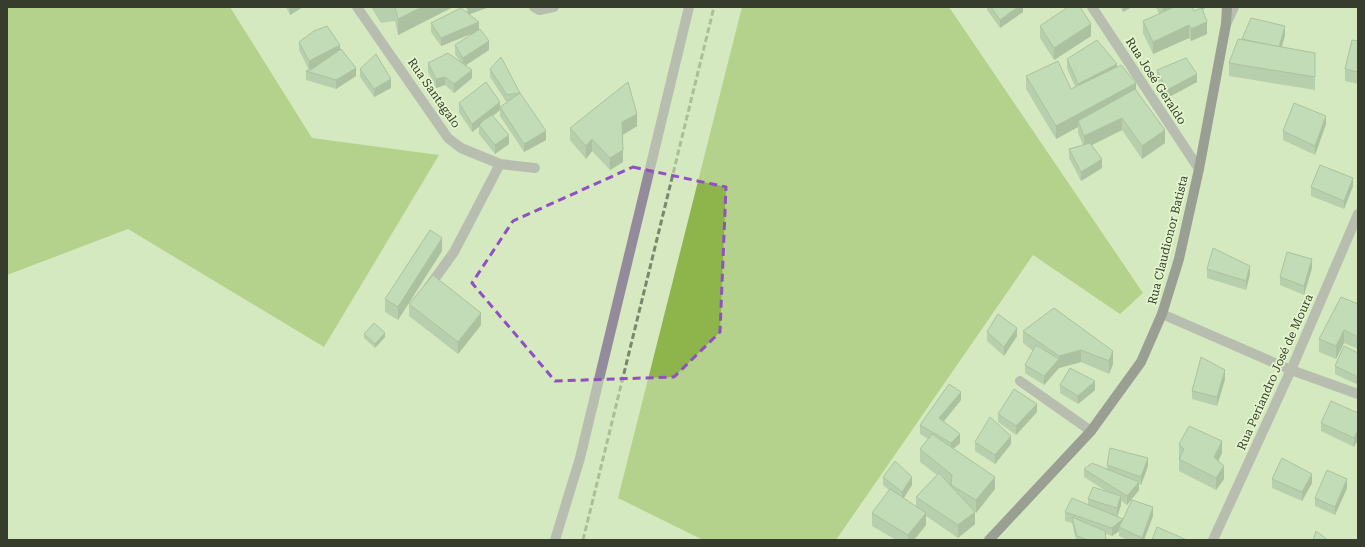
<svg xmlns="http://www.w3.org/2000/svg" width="1365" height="547" font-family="'Roboto Serif',serif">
<rect width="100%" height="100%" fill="#d6e9c0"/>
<!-- forest -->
<g fill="#8db54c">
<polygon points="7,7 230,7 312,138 439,155 324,347 128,229 7,275"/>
<polygon points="742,7 949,7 1143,293 1120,314 1033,255 836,540 703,540 618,498"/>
</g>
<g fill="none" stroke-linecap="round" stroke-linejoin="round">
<!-- minor -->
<g stroke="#938b9b" stroke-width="10">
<polyline points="357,7 448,138 461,148 500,164 535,168"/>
<polyline points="534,7 539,10 554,7"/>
<polyline points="1092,7 1199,169"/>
<polyline points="1226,24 1234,7"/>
<polyline points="428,288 454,252 500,164"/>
<polyline points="1162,314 1291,370 1358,394"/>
<polyline points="1020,381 1091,431"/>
<polyline points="555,540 580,458 689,7"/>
<polyline points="1213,540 1291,370 1358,214"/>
</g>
<!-- major -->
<polyline stroke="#534561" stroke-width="10" points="989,540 1091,431 1141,362 1162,314 1179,259 1199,169 1226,24 1227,7"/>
<!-- rail -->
<polyline stroke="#7b876c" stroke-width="3" stroke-dasharray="6 3" stroke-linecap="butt" points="583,540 714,7"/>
</g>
<!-- wall -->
<g fill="#93b095">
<polygon points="286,7 303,7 290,15"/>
<polygon points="371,7 453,7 398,35 395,21 381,23"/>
<polygon points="466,7 489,7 469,14 479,30 489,50 466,65 472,78 454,93 445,85 436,88 428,72 428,63 460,61 455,54 455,45 475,32 441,46 431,32 431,23 467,13"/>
<polygon points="987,7 1023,7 1023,12 1000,28 987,10"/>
<polygon points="1120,7 1132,7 1123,12"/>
<polygon points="1156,7 1192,7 1194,11 1199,9 1198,7 1207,7 1202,10 1207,34 1191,41 1189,38 1153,54 1143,33 1143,21 1159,14"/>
<polygon points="1040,26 1091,36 1054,60 1040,38"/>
<polygon points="1285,35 1281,47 1315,53 1315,90 1229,76 1229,63 1242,39"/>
<polygon points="1358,41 1358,84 1345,81 1345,69"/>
<polygon points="299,42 340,50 356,76 336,89 306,80 306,71 309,70 299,50"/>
<polygon points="1067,59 1117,67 1136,89 1165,143 1142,159 1122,130 1091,145 1102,168 1081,181 1069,158 1069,149 1083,145 1078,133 1078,127 1056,139 1026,89 1026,76 1071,89 1075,87 1067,68"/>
<polygon points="360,69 391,88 374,97 360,77"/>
<polygon points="490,69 520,93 546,140 524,152 500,116 500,107 507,103 490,77"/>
<polygon points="1157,70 1197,82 1167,98 1157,79"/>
<polygon points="459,103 500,110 493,116 509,144 495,154 479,134 479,127 472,132 459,112"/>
<polygon points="1326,124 1315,155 1283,140 1283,131"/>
<polygon points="637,126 623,135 623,162 610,170 592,151 586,159 570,140 570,128"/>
<polygon points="1353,186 1344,209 1311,196 1311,187"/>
<polygon points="442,251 398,320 385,312 385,299"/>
<polygon points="1312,268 1304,295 1280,285 1280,277"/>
<polygon points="1207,269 1250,274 1246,290 1207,278"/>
<polygon points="409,304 481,325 458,354 409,316"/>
<polygon points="1358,304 1358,349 1344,343 1336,359 1319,352 1319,339"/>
<polygon points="1054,308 1113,364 1109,374 1081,362 1059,368 1044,385 1025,373 1025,365 1033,351 1023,343 1023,331"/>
<polygon points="987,332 1017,336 1004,356 987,341"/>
<polygon points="364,334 385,337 375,348 364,338"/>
<polygon points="1358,353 1358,385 1335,374 1335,366"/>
<polygon points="1225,379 1217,406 1192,399 1192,391"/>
<polygon points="1060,385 1095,390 1078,404 1060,393"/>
<polygon points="961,400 944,421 960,443 953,449 995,489 976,513 975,512 975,524 958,538 926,516 926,525 914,540 896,540 872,526 872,513 889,490 883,485 883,477 912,485 903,498 916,507 916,497 937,475 920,462 920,449 928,439 920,434 920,425"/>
<polygon points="1037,412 1016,435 998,422 998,414"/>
<polygon points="1358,413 1358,439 1354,447 1321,431 1321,423"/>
<polygon points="975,442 1011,444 995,464 975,451"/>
<polygon points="1179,444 1222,453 1218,461 1224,479 1216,490 1179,471"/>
<polygon points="1107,465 1148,466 1141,485 1139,484 1139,490 1127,505 1121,501 1121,505 1117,517 1123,519 1153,516 1144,540 1128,540 1119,536 1119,531 1112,536 1106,534 1106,540 1076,540 1072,523 1065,521 1065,512 1088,504 1088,499 1106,491 1084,477 1084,469 1107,469"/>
<polygon points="1272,479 1312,483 1302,501 1272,488"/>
<polygon points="1347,488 1335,515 1315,506 1315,498"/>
</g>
<!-- shaded-wall -->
<g fill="#789079">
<polygon points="290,7 303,7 290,15"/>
<polygon points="422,7 453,7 398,35 398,19"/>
<polygon points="468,7 489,7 468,15"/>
<polygon points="1018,7 1023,7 1023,12 1000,28 1000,20"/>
<polygon points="1123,7 1132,7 1123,12"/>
<polygon points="1166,7 1190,7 1163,21 1163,8"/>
<polygon points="1200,7 1207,7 1200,11"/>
<polygon points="479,22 479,31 441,46 441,38"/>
<polygon points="1207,22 1207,34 1191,41 1191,29"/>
<polygon points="1091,24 1091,36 1054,60 1054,48"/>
<polygon points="1189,25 1189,38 1153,54 1153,42"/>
<polygon points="1285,26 1285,35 1279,58 1279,49"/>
<polygon points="489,41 489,50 463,67 463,58"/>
<polygon points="340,45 340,53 309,70 309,61"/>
<polygon points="1117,64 1117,73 1078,92 1078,84"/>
<polygon points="356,68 356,76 336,89 336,80"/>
<polygon points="472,70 472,78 454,93 454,84"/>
<polygon points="1197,74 1197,82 1167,98 1167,90"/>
<polygon points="445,77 445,85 436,88 436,79"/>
<polygon points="391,79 391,88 374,97 374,89"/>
<polygon points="1136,83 1136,95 1078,121 1078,127 1056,139 1056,126"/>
<polygon points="500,102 500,110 472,132 472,124"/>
<polygon points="637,114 637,126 622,135 622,122"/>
<polygon points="1326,116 1326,124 1315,155 1315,146"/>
<polygon points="1122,118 1122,130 1084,149 1084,136"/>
<polygon points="1165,130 1165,143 1142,159 1142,146"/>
<polygon points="546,131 546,140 524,152 524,144"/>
<polygon points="509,135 509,144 495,154 495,145"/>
<polygon points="592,139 592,151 586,159 586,146"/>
<polygon points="623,150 623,162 610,170 610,158"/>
<polygon points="1102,159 1102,168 1081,181 1081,172"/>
<polygon points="1353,178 1353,186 1344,209 1344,201"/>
<polygon points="442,238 442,251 398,320 398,307"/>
<polygon points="1312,259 1312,268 1304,295 1304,286"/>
<polygon points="1250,266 1250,274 1246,290 1246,281"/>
<polygon points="481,313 481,325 458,354 458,342"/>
<polygon points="1017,328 1017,336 1004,356 1004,347"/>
<polygon points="1344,330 1344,343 1336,359 1336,346"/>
<polygon points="385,333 385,337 375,348 375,344"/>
<polygon points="1081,350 1081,362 1059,368 1044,385 1044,376 1059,359 1059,356"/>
<polygon points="1113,351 1113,364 1109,374 1109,361"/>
<polygon points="1225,370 1225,379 1217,406 1217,397"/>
<polygon points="1095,381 1095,390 1078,404 1078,396"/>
<polygon points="961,392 961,400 939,427 939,418"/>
<polygon points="1037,404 1037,412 1016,435 1016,426"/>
<polygon points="1358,430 1358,439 1354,447 1354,438"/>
<polygon points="960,434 960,443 951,451 951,443"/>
<polygon points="1011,436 1011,444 995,464 995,455"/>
<polygon points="1222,441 1222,453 1214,470 1214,457"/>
<polygon points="1148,458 1148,466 1141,485 1141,477"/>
<polygon points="1224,466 1224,479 1216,490 1216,478"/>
<polygon points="1312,474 1312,483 1302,501 1302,492"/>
<polygon points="912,477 912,485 902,501 902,492"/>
<polygon points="995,477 995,489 976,513 976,500"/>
<polygon points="1347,479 1347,488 1335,515 1335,507"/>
<polygon points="1139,482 1139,490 1127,505 1127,496"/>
<polygon points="1121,496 1121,505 1117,517 1117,508"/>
<polygon points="1153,507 1153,516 1144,540 1142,540 1142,538"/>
<polygon points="975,512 975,524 958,538 958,525"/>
<polygon points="926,513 926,525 914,540 908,540 908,535"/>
<polygon points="1123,519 1119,527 1119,531 1112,536 1112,528"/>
</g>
<!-- building -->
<g fill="#abcdad" stroke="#789079">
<polygon points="395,7 422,7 398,19"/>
<polygon points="991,7 1018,7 1000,20"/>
<polygon points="1068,7 1080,7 1091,24 1054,48 1040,26"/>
<polygon points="1174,7 1192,7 1194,11 1202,8 1207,22 1191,29 1189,25 1153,42 1143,21"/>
<polygon points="461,8 479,22 441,38 431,23"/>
<polygon points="1251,18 1285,26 1279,47 1251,41 1242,39"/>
<polygon points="327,26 340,45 309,61 299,42 314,31"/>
<polygon points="480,29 489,41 463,58 455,45"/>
<polygon points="1238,39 1315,53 1315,77 1229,63"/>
<polygon points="1097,40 1117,64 1078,84 1067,59"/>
<polygon points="1352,40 1358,41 1358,72 1345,69"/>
<polygon points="341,49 356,68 336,80 306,71 312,69"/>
<polygon points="448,53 472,70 454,84 445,77 436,79 428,63"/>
<polygon points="376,54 391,79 374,89 360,69"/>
<polygon points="501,57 520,93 507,95 490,69"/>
<polygon points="1186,58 1197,74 1167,90 1157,70"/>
<polygon points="1058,61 1071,89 1121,65 1136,83 1056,126 1026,76"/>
<polygon points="486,82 500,102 472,124 459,103"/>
<polygon points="628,82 637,114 622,122 623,150 610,158 592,139 586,146 570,128"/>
<polygon points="1135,89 1165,130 1142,146 1122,118 1084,136 1078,121"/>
<polygon points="520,93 546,131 524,144 500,107"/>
<polygon points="1294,103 1326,116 1315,146 1283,131"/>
<polygon points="492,115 509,135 495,145 479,125 484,120"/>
<polygon points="1090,143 1102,159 1081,172 1069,149"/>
<polygon points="1320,165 1353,178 1344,201 1311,187"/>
<polygon points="430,230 442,238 398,307 385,299"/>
<polygon points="1213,248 1250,266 1246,281 1207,269"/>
<polygon points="1287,252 1312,259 1304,286 1280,277"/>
<polygon points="433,275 481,313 458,342 409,304"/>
<polygon points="1341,297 1358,304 1358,337 1344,330 1336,346 1319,339"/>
<polygon points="1054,308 1113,351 1109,361 1081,350 1059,356 1023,331"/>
<polygon points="998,314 1017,328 1004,347 987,332"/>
<polygon points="374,323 385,333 375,344 364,334"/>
<polygon points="1036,345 1059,359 1044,376 1025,365"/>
<polygon points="1344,346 1358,353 1358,377 1335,366"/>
<polygon points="1201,357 1225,370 1217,397 1192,391"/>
<polygon points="1070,368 1095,381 1078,396 1060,385"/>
<polygon points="949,384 961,392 939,418 960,434 951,443 920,425"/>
<polygon points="1014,389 1037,404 1016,426 998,414"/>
<polygon points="1331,401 1358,413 1358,430 1354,438 1321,423"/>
<polygon points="990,417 1011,436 995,455 975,442"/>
<polygon points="1189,426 1222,441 1214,457 1224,466 1216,478 1179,459 1184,449 1179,444"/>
<polygon points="932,434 995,477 976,500 951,485 952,475 920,449"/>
<polygon points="1110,448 1148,458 1141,477 1107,465"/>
<polygon points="1282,458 1312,474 1302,492 1272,479"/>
<polygon points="895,461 912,477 902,492 883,477"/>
<polygon points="1092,463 1139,482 1127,496 1084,469"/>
<polygon points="1327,470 1347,479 1335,507 1315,498"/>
<polygon points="939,473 975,512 958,525 916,497"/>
<polygon points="1093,487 1121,496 1117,508 1088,499"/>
<polygon points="890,489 926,513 908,535 872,513"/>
<polygon points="1072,498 1123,519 1132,500 1153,507 1142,538 1119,527 1123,519 1112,528 1065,512"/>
<polygon points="1072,517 1105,531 1106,540 1088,540 1077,536"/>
<polygon points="1157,527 1187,540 1152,540"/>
<polygon points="1316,531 1328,540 1313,540"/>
</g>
<!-- marked area -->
<path d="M0 0H1365V547H0ZM633 167 726 187 720 332 674 377 555 381 472 283 513 221Z" fill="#d6e9c0" fill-opacity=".55" fill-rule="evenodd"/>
<path fill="none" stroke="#914fc4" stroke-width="3" stroke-dasharray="8 5" stroke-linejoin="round" d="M633 167 726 187 720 332 674 377 555 381 472 283 513 221Z"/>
<g text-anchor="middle" stroke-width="3.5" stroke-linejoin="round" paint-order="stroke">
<!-- street labels -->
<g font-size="12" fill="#363d2d" stroke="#e4f6cd">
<text transform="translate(1156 81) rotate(57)" y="4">Rua José Geraldo</text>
<text transform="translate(434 93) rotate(55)" y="4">Rua Santagalo</text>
<text transform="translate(1168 240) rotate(-76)" y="4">Rua Claudionor Batista</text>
<text transform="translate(1275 372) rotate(-66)" y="4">Rua Periandro José de Moura</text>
</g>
</g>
<!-- border -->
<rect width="1365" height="547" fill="none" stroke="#363d2d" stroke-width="16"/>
</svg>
